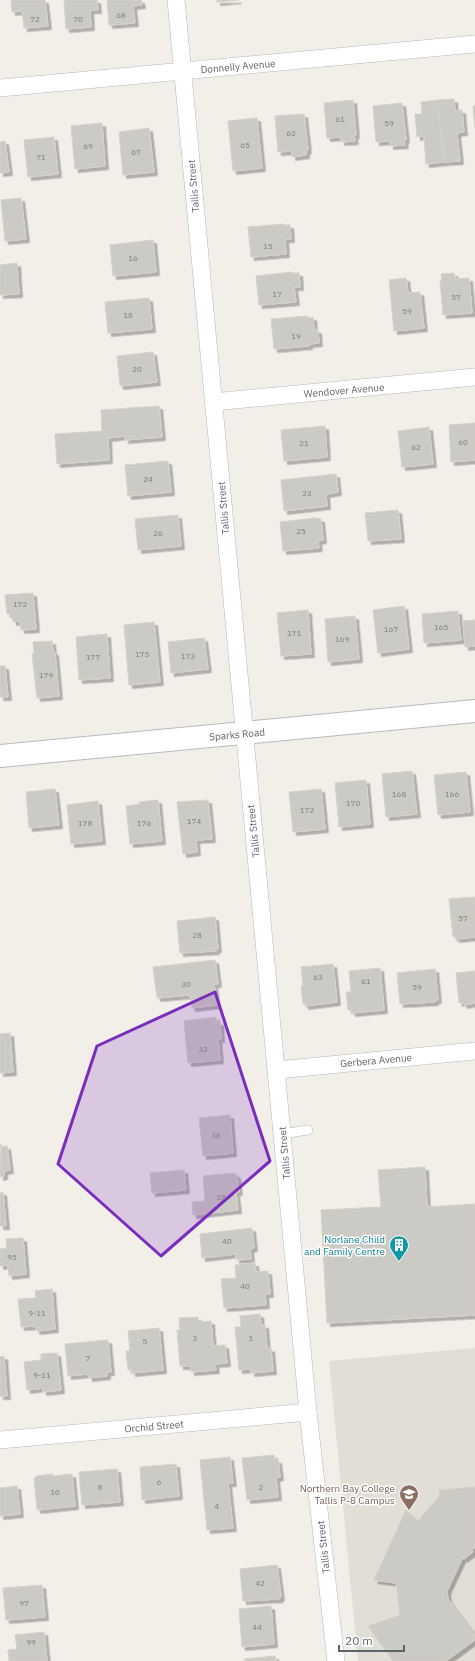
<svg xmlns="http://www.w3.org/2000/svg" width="475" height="1661" font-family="'IBM Plex Sans',sans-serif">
<defs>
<filter id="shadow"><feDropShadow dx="3.5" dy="3.5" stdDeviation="0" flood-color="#0004"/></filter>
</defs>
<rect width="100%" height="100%" fill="#f1efe8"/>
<!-- education -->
<polygon fill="#e1ded6" points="475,1348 475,1661 358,1661 329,1361"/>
<!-- building -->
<g fill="#cccac5" stroke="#d6d1c6" filter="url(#shadow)">
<polygon points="11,0 45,0 48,26 24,28 22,11 12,12"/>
<polygon points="64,0 97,0 98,10 90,10 91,27 66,29"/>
<polygon points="107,0 141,0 142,5 133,6 135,23 109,25"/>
<polygon points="217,0 238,0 217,2"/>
<polygon points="454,99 455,111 462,110 464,132 457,133 460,161 444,162 437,100"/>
<polygon points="353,100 356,135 354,135 355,141 341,142 341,137 327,138 324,103"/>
<polygon points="437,100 444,162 426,164 424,136 417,137 415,114 422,114 421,102"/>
<polygon points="402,103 406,140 404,140 405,145 390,146 390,141 376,142 373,106"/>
<polygon points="473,106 475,106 475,128"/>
<polygon points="304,114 308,150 306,151 306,155 292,157 292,151 278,152 275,116"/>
<polygon points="257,118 262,168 233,171 228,121"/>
<polygon points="102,123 105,166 75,169 71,126"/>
<polygon points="149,128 154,172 123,175 119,132"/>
<polygon points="54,137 58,174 28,177 24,140"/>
<polygon points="5,141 9,172 0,173 0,142"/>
<polygon points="21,198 26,239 5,241 1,200"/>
<polygon points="284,224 284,225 290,225 291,239 285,239 286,254 251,257 248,227"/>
<polygon points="153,240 156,272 113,276 110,245"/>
<polygon points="17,263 19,294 0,295 0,265"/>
<polygon points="292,272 292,273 299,273 300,287 294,287 296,302 259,305 256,276"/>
<polygon points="454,273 455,279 469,278 472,313 443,315 440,280 442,280 441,274"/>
<polygon points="406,278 408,293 420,292 424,328 394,331 389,280"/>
<polygon points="149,298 152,329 108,333 105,302"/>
<polygon points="308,316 308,318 313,317 314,330 318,330 319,343 309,344 309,346 274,349 271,319"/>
<polygon points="153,352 157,382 120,386 117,356"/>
<polygon points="159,406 162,437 125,440 125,436 108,438 109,460 57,464 55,434 102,431 101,410"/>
<polygon points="475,423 475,460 451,462 449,425"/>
<polygon points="325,426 327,457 284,461 281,430"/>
<polygon points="429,427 433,464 402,467 398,431"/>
<polygon points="168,461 171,492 128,496 125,465"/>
<polygon points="336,474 338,492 326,494 327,506 284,511 281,480"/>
<polygon points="398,510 401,539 368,541 365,513"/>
<polygon points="178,515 181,546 138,550 135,519"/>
<polygon points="316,518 321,519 323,540 318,541 319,548 283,551 280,522"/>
<polygon points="33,593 36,629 21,630 20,621 13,622 12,614 7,614 5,595"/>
<polygon points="404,606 409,649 378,653 373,610"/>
<polygon points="308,610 311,654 281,656 277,613"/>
<polygon points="458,611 461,640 424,643 422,614"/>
<polygon points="355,616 359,659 328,662 325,619"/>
<polygon points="475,620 475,646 465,647 463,621"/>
<polygon points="154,622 160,682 129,685 124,625"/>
<polygon points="107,634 110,678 79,680 76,637"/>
<polygon points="204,638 208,669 171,673 168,642"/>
<polygon points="52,641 53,652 55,652 59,696 37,698 32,654 34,653 33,642"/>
<polygon points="0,666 5,666 8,697 0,697"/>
<polygon points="412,771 417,814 386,817 382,774"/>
<polygon points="466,772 470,812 438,815 434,775"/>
<polygon points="366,780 370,824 339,827 335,783"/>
<polygon points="55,789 59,825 29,828 26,792"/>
<polygon points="321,789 325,829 293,832 289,792"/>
<polygon points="158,800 162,841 130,844 126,806 140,804 139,802"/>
<polygon points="208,800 212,839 196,840 197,852 183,854 177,802"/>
<polygon points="98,801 102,841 71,844 67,805"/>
<polygon points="475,897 475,937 456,939 456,937 453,937 449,899"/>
<polygon points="215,917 218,949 216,949 216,951 180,953 177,921"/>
<polygon points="215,960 218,984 214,984 217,1005 192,1008 190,995 157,998 153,967"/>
<polygon points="333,964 337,1002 305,1006 305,1003 303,1004 301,986 303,986 301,967"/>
<polygon points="380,968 384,1010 352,1013 352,1010 348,1010 346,992 351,992 349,971"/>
<polygon points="435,969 438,1000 435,1000 435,1002 400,1004 397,973"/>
<polygon points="475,971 475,1003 464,1005 463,1002 459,1003 456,973"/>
<polygon points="216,1017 216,1022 220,1022 221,1039 218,1039 220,1060 188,1063 184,1021"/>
<polygon points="10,1033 13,1072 0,1073 0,1034"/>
<polygon points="230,1115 233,1153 203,1156 199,1118"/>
<polygon points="1,1144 1,1147 7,1146 10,1170 4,1171 4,1176 0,1177"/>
<polygon points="425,1167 427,1207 475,1204 475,1315 327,1323 321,1210 381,1207 378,1170"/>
<polygon points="184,1170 186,1190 152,1193 150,1173"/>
<polygon points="235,1173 235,1175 237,1175 239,1192 236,1192 238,1210 193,1215 192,1202 205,1201 203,1176"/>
<polygon points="3,1192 6,1226 0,1226 0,1193"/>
<polygon points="252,1228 254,1248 250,1249 251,1259 236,1260 236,1254 202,1258 200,1234"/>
<polygon points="23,1238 26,1274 9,1276 8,1265 0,1266 0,1249 7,1248 6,1239"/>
<polygon points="255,1263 256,1272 268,1271 270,1294 265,1294 266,1305 224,1308 221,1279 236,1278 235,1265"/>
<polygon points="52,1289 55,1329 37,1331 34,1326 21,1327 18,1299 36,1298 35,1291"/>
<polygon points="260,1314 261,1325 265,1325 267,1349 271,1348 273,1371 251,1373 251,1369 239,1370 235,1327 241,1327 240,1316"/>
<polygon points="198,1317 198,1322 211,1321 213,1346 225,1345 227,1363 215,1364 216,1370 191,1372 191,1366 180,1366 177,1330 180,1330 179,1318"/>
<polygon points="159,1328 163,1370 132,1373 132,1370 128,1370 126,1351 130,1351 128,1331"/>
<polygon points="108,1340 111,1372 107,1372 107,1376 89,1378 88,1374 68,1376 65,1344"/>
<polygon points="57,1353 61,1390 43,1392 43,1388 27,1390 24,1362 41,1360 41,1354"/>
<polygon points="4,1356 7,1396 0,1396 0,1357"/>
<polygon points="274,1455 274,1460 278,1460 280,1477 276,1478 278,1497 247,1500 242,1458"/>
<polygon points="230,1457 233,1483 228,1483 233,1528 207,1530 200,1460"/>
<polygon points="176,1464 179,1496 142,1500 140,1467"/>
<polygon points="117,1469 120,1502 82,1505 79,1472"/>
<polygon points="53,1474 53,1476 72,1474 75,1506 37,1510 34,1478 36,1478 36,1476"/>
<polygon points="17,1486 20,1514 0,1516 0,1488"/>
<polygon points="475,1487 475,1548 472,1549 473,1552 464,1559 463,1557 447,1591 448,1599 475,1635 475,1640 446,1661 393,1661 368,1626 400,1615 396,1583 374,1580 406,1510 418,1521 440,1495 439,1490"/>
<polygon points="277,1565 281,1597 279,1599 243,1601 240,1569"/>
<polygon points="42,1585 45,1617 6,1620 3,1588"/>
<polygon points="271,1606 274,1644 242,1647 239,1609"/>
<polygon points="44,1632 47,1661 9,1661 8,1650 17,1649 15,1635"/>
<polygon points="275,1656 276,1661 245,1661 244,1659"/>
</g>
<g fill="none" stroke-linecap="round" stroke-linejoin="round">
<defs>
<polyline id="lane" points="282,1134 308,1130"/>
<g id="street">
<polyline points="176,0 308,1412 336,1661"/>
<polyline points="0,88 475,44"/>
<polyline points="213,402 475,377"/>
<polyline points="277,1070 475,1051"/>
<polyline points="0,1440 308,1412"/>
</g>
<polyline id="secondary" points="0,756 475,711"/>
</defs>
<!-- lane casing -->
<use href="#lane" stroke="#b5b8bc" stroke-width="10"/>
<!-- street casing -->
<use href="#street" stroke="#b5b8bc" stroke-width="18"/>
<!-- secondary casing -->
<use href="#secondary" stroke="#b6babf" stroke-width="24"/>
<!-- lane -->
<use href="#lane" stroke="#fff" stroke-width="9"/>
<!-- street -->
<use href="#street" stroke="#fff" stroke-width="17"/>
<!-- secondary -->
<use href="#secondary" stroke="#fff" stroke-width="22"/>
</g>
<!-- marked area -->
<path fill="#7b2cbf" fill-opacity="0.2" stroke="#7b2cbf" stroke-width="3" stroke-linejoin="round" d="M215 992 270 1161 161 1256 58 1164 97 1046Z"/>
<!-- icons -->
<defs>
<symbol id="building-pin" viewBox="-11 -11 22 30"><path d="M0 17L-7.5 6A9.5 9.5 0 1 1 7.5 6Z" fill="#0f9aa8" stroke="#fff"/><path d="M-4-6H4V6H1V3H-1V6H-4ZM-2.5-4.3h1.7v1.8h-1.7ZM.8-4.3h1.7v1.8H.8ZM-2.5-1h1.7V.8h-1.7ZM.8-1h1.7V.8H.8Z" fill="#fff"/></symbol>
<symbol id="school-pin" viewBox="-11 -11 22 30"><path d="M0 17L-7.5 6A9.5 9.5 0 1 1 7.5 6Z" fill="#8d6e63" stroke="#fff"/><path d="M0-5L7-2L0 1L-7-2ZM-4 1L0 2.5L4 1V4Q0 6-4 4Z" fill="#fff"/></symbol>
</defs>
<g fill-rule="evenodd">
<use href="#building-pin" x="388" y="1234" width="22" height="30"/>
<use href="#school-pin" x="398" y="1483" width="22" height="30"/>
</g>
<g text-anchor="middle" stroke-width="3" stroke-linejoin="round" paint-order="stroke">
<!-- number labels -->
<g font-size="8" fill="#7a7d7f">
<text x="121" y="18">68</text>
<text x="35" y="22">72</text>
<text x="78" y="22">70</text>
<text x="340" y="122">61</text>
<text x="389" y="126">59</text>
<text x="291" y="136">63</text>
<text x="245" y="148">65</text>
<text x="88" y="149">69</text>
<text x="136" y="155">67</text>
<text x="41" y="160">71</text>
<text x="268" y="249">15</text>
<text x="133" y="261">16</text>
<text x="277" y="297">17</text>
<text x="456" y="300">57</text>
<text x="407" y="314">59</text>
<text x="128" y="318">18</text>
<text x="296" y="339">19</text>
<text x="137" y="372">20</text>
<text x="463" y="445">60</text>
<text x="304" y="446">21</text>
<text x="416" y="450">62</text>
<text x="148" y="482">24</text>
<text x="307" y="496">23</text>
<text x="301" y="534">25</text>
<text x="158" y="536">26</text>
<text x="20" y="607">172</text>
<text x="441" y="630">165</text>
<text x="391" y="632">167</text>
<text x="294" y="636">171</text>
<text x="342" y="642">169</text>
<text x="142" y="657">175</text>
<text x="188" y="659">173</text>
<text x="93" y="660">177</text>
<text x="46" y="678">179</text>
<text x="399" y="797">168</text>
<text x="452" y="797">166</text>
<text x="353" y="806">170</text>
<text x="307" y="813">172</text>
<text x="194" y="824">174</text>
<text x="85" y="826">178</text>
<text x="144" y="826">176</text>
<text x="463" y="921">57</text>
<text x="197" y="938">28</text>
<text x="318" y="980">63</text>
<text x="366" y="984">61</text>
<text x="186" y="987">30</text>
<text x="417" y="990">59</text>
<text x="203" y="1052">32</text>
<text x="216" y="1138">36</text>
<text x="221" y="1200">38</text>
<text x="227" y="1244">40</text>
<text x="12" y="1260">95</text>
<text x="245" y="1289">40</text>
<text x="37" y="1316">9-11</text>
<text x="195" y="1341">3</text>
<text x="251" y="1341">1</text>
<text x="145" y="1344">5</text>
<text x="88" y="1361">7</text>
<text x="42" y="1378">9-11</text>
<text x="159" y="1485">6</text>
<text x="100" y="1490">8</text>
<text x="261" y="1490">2</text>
<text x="55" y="1495">10</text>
<text x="217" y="1509">4</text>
<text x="260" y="1586">42</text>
<text x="24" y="1606">97</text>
<text x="257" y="1630">44</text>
<text x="31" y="1645">99</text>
</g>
<!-- street labels -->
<g font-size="10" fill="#5f6368" stroke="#fff">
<text transform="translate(238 66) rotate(-5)" y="4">Donnelly Avenue</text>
<text transform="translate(193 186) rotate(-95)" y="4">Tallis Street</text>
<text transform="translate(344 390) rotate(-5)" y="4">Wendover Avenue</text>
<text transform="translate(223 508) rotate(-95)" y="4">Tallis Street</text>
<text transform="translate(237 734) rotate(-5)" y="4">Sparks Road</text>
<text transform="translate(253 831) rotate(-96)" y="4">Tallis Street</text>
<text transform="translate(376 1060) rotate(-5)" y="4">Gerbera Avenue</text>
<text transform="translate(284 1153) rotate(-95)" y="4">Tallis Street</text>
<text transform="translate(154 1426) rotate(-5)" y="4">Orchid Street</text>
<text transform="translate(323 1547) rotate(-96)" y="4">Tallis Street</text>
</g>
<!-- culture labels -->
<g font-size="10" fill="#0d838f" stroke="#fff" text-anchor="end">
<text x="385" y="1243">Norlane Child<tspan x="385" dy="12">and Family Centre</tspan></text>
</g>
<!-- education labels -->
<g font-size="10" fill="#785e54" stroke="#fff" text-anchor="end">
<text x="395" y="1492">Northern Bay College<tspan x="395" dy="12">Tallis P-8 Campus</tspan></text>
</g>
</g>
<!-- scale -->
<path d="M339 1645v6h65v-6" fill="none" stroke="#5f6368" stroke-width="2"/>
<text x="345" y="1645" font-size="12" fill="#5f6368" stroke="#ffffff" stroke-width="3" paint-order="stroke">20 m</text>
</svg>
